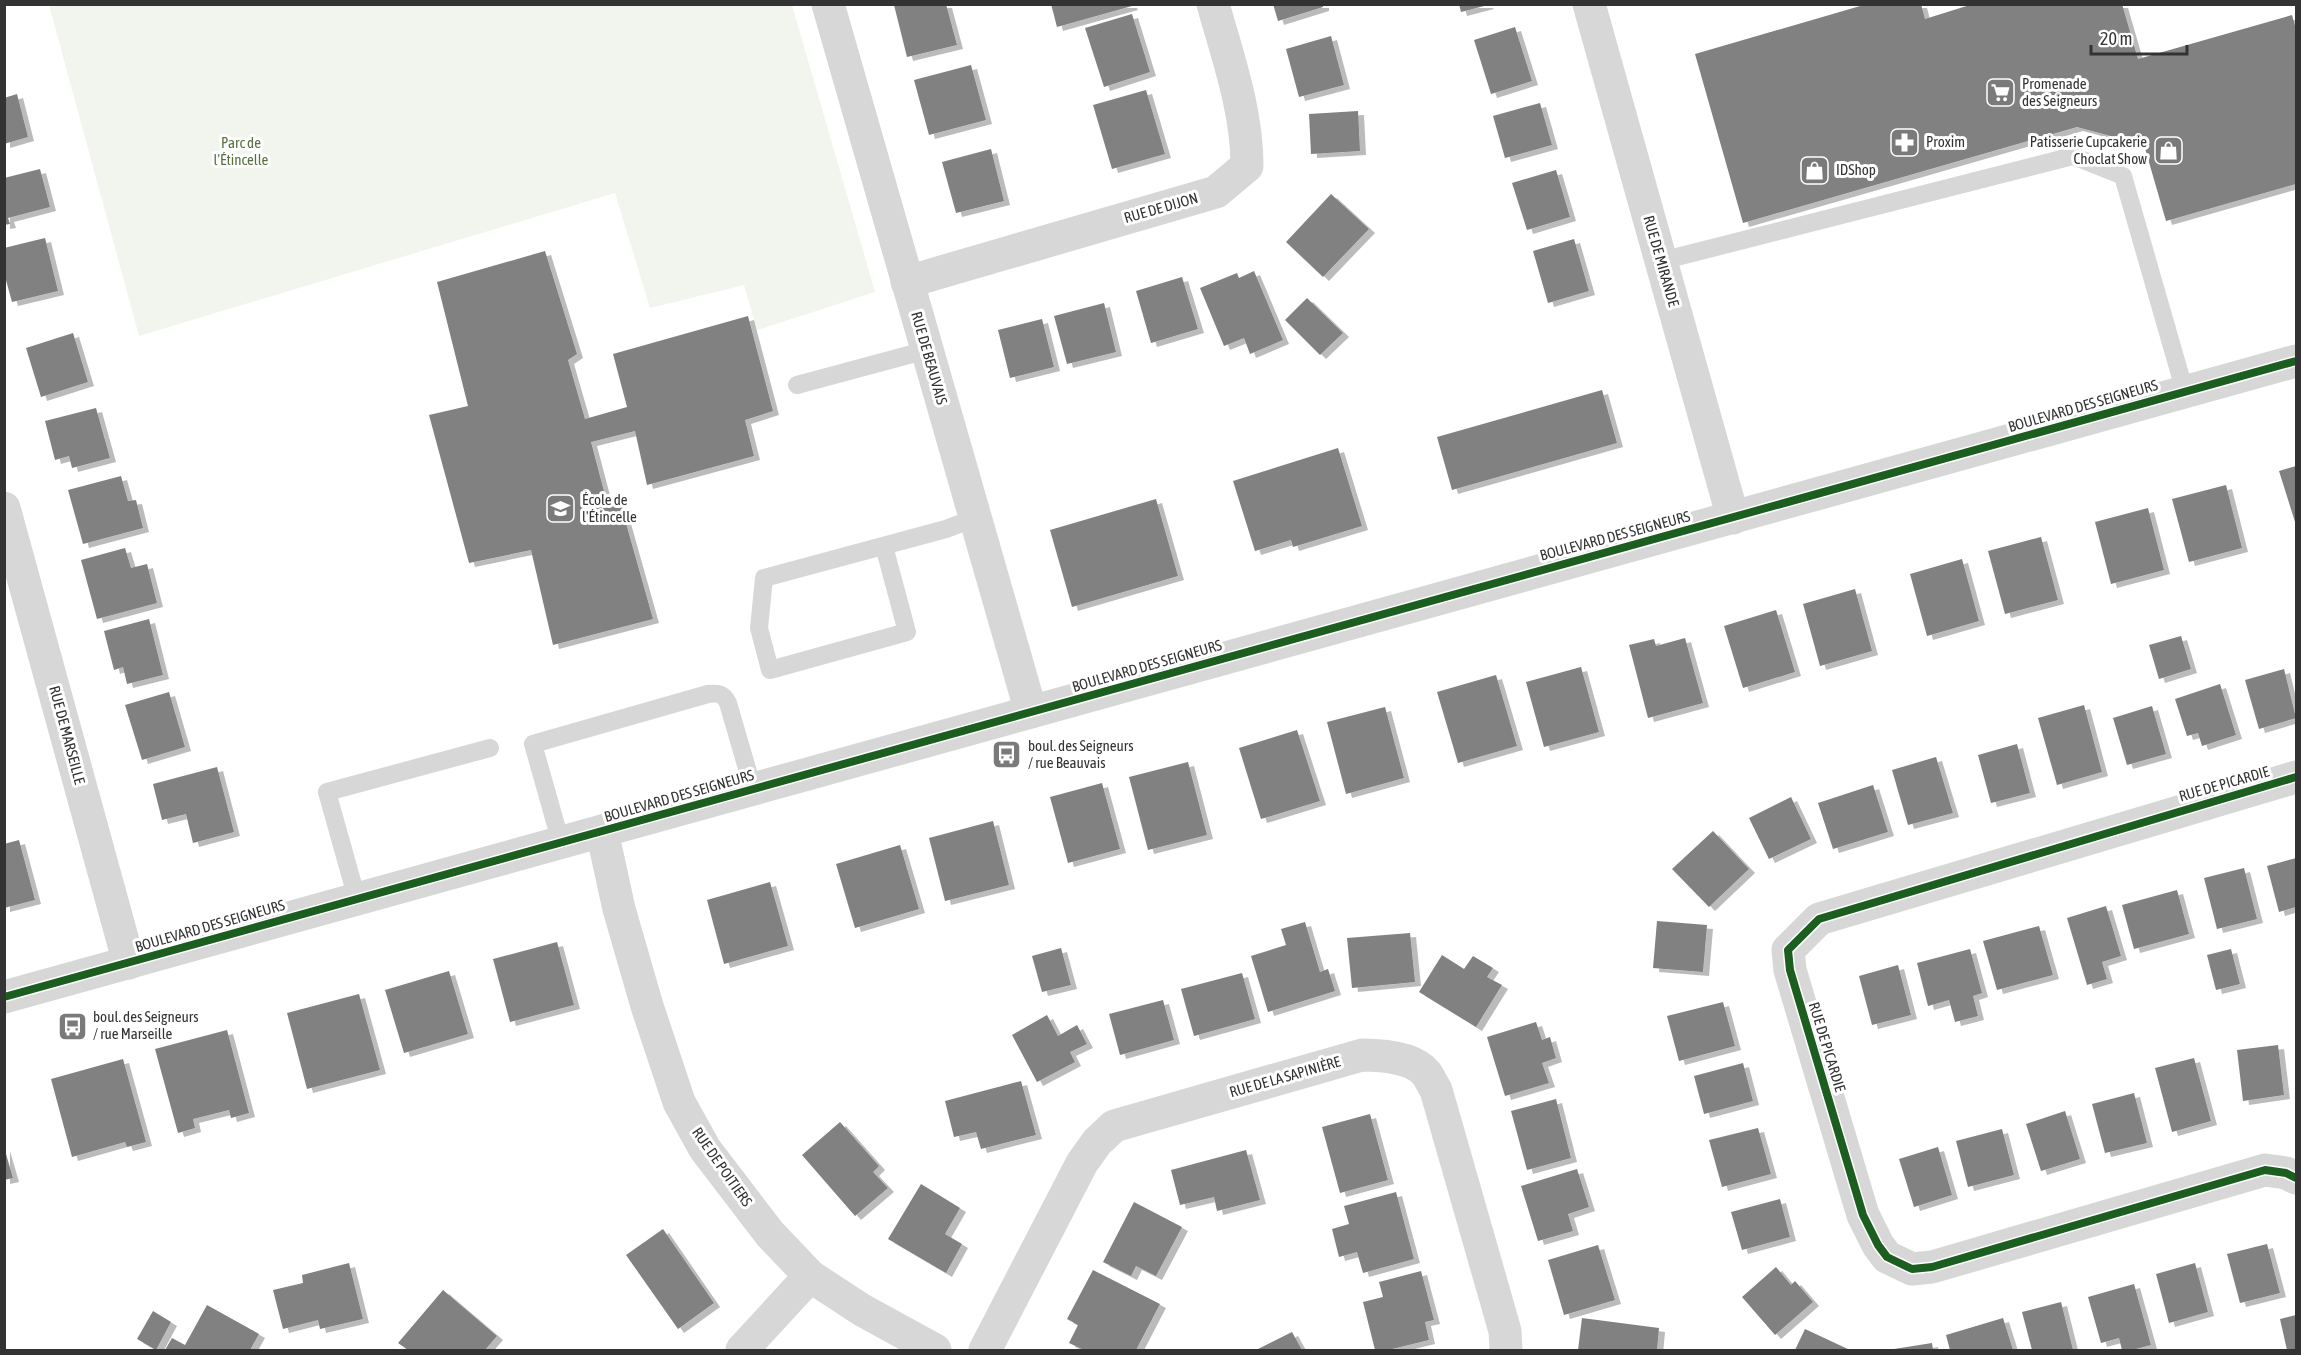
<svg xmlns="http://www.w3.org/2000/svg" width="2301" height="1355" font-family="'Asap Condensed',sans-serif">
<defs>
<filter id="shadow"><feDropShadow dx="6" dy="4" stdDeviation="0" flood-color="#0004"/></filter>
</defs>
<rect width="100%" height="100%" fill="#fff"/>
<!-- green -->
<polygon fill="#f1f5ed" points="49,5 792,5 875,292 757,330 744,285 650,308 615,193 139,336"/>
<!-- building -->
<g fill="#818181" filter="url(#shadow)">
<polygon points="946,4 957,45 907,57 894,5"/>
<polygon points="1051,4 1131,4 1132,6 1057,27"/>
<polygon points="1273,4 1323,4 1323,7 1278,21"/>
<polygon points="1459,4 1487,4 1488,5 1461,12"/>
<polygon points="1867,4 1921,4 1925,19 1973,4 2122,4 2138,59 2292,15 2296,29 2296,184 2166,221 2144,145 2077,127 1743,223 1695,54"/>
<polygon points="1132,14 1150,72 1104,87 1085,28"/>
<polygon points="1515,27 1532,81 1491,94 1474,40"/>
<polygon points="1331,36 1344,85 1299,97 1286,49"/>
<polygon points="971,65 986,120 929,135 914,80"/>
<polygon points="1146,90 1165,154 1112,169 1093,105"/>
<polygon points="17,94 28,137 4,144 4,98"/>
<polygon points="1540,103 1552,145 1505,158 1493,116"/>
<polygon points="1358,111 1360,151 1311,154 1309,114"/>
<polygon points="991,149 1004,201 956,213 942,162"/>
<polygon points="40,169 50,207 8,218 10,224 4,225 4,178"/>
<polygon points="1556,170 1570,217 1527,230 1512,183"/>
<polygon points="1331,194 1369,229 1323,277 1286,242"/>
<polygon points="45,238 58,291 12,302 4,273 4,248"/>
<polygon points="1574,239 1589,291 1548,303 1533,251"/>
<polygon points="545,251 577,354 568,360 585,419 627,407 613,354 748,316 773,411 745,420 754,456 647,485 635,431 591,442 606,499 618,495 653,619 553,645 531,550 469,563 429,415 468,406 437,282"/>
<polygon points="1254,271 1283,340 1250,354 1244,338 1224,346 1200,288 1237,273 1239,278"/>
<polygon points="1182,277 1198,329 1151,343 1136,291"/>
<polygon points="1307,298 1343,333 1320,355 1285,320"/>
<polygon points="1104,303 1116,352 1067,364 1054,316"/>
<polygon points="1042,319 1054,367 1010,378 998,330"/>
<polygon points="73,333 88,382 41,397 26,348"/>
<polygon points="1602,390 1617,443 1452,490 1437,437"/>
<polygon points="96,408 110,458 72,468 69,456 55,460 45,421"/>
<polygon points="1338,448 1362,526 1293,547 1291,540 1255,551 1233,481"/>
<polygon points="2296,466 2296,525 2279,471"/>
<polygon points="121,476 128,501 136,500 143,528 83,544 68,490"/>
<polygon points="2226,485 2242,548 2189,562 2172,499"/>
<polygon points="1156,499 1178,576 1072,607 1050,530"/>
<polygon points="2148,508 2164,570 2111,584 2095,522"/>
<polygon points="2041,537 2058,600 2005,614 1988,551"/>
<polygon points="125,548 131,568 147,564 157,603 97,619 81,560"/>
<polygon points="1962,559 1979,621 1927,636 1910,574"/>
<polygon points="1855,589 1872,651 1820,666 1803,604"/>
<polygon points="1776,610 1795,672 1743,688 1724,626"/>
<polygon points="149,619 163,675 127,684 123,667 114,670 104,631"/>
<polygon points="2181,636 2191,669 2159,679 2149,645"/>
<polygon points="1685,638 1703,703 1648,718 1629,645 1654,639 1656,646"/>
<polygon points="1581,667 1599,732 1544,747 1526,682"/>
<polygon points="2284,669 2296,718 2259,729 2245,680"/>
<polygon points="1496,675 1517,746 1458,763 1437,692"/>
<polygon points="2220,684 2236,735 2202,746 2198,733 2187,736 2175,699"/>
<polygon points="169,692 185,747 142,760 125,705"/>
<polygon points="2084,705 2102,772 2057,785 2038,718"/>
<polygon points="2152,706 2166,754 2127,765 2113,718"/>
<polygon points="1385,707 1404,778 1346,794 1327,722"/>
<polygon points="1297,730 1320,801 1261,819 1239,748"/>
<polygon points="2017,744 2030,793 1991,803 1978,755"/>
<polygon points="1936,757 1953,813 1908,825 1892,770"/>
<polygon points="1188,762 1207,835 1148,850 1129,777"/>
<polygon points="217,767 234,832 193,843 186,814 162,820 153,784"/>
<polygon points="1102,783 1120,849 1068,863 1050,797"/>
<polygon points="1873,785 1888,832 1833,849 1818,803"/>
<polygon points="1791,797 1811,839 1769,859 1749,818"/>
<polygon points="993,821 1009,885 945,901 929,838"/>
<polygon points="1713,831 1749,869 1709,907 1672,869"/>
<polygon points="19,840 35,900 4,908 4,844"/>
<polygon points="900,845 919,909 855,928 836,864"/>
<polygon points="2296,858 2296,907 2279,912 2267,866"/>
<polygon points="2244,868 2257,919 2217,929 2204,878"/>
<polygon points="770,882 788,946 724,964 707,900"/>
<polygon points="2177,890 2189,934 2134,949 2122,905"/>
<polygon points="2106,906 2121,956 2102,962 2107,979 2087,985 2067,918"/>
<polygon points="1657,921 1707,925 1703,972 1653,968"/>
<polygon points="1305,922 1320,972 1328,969 1335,991 1268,1012 1251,956 1286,945 1281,929"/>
<polygon points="2039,926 2053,975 1997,990 1983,941"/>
<polygon points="1410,933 1415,982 1352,988 1347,938"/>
<polygon points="557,942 574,1005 510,1022 493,959"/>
<polygon points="1061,948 1071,985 1042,992 1032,956"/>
<polygon points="1970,949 1982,993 1973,996 1978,1016 1955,1022 1949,1000 1928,1006 1917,963"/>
<polygon points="2231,949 2240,984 2216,990 2207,955"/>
<polygon points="1442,955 1464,969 1473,956 1493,968 1487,977 1502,985 1476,1027 1419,992"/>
<polygon points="1898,965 1911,1015 1872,1025 1859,976"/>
<polygon points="449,971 468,1034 404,1053 385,990"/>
<polygon points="1242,973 1255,1019 1194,1036 1181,989"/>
<polygon points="359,994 380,1070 307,1089 287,1013"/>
<polygon points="1163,1000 1174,1040 1120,1055 1109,1014"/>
<polygon points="1723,1002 1735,1046 1679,1061 1667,1016"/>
<polygon points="1047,1015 1058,1036 1077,1025 1087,1044 1070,1052 1075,1062 1037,1082 1012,1035"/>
<polygon points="1536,1022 1542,1040 1550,1037 1556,1058 1542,1063 1549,1083 1505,1096 1487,1037"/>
<polygon points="227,1030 249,1113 231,1118 229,1110 193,1119 195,1128 178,1133 155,1049"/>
<polygon points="2278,1045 2284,1095 2243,1101 2237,1050"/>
<polygon points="2194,1058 2211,1121 2172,1132 2155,1068"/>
<polygon points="123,1059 146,1142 127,1147 125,1142 72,1157 51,1079"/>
<polygon points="1743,1063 1753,1101 1704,1114 1694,1076"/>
<polygon points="1021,1081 1036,1135 981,1149 976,1132 954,1137 945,1101"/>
<polygon points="2134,1093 2147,1143 2105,1153 2092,1104"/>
<polygon points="1556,1099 1571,1158 1527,1170 1511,1111"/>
<polygon points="2065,1111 2080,1159 2041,1171 2026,1124"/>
<polygon points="1370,1114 1388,1180 1340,1193 1322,1127"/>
<polygon points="840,1122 879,1166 873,1172 888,1188 855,1216 802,1155"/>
<polygon points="1758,1128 1771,1174 1722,1187 1709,1140"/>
<polygon points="2002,1129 2014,1175 1968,1187 1956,1141"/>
<polygon points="4,1147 13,1178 4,1180"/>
<polygon points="1938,1147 1952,1195 1914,1207 1899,1159"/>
<polygon points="1246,1150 1260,1200 1217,1211 1214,1197 1180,1205 1171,1170"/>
<polygon points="1577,1169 1589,1207 1568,1214 1573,1231 1538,1241 1521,1186"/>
<polygon points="921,1184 960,1208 945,1234 962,1244 946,1273 888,1239"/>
<polygon points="1396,1192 1414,1259 1363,1273 1357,1252 1339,1257 1332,1229 1349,1224 1344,1206"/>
<polygon points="1780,1199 1790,1237 1742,1250 1731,1212"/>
<polygon points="1134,1202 1182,1227 1156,1276 1136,1266 1131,1276 1103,1262"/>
<polygon points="663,1229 714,1303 678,1329 626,1255"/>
<polygon points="2267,1244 2280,1293 2240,1303 2227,1254"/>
<polygon points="1598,1245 1615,1300 1564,1315 1548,1260"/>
<polygon points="349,1263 363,1319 320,1329 318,1320 283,1329 273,1290 303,1283 302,1275"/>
<polygon points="2195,1263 2208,1312 2169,1323 2156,1274"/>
<polygon points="1776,1267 1791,1285 1795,1281 1813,1302 1775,1335 1742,1297"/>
<polygon points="1093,1270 1160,1304 1136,1350 1084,1350 1069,1343 1078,1325 1067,1319"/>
<polygon points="1421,1271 1434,1320 1425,1322 1429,1340 1388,1350 1375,1350 1363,1302 1383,1297 1379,1282"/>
<polygon points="2134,1284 2151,1345 2132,1350 2122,1350 2119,1338 2101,1343 2088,1297"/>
<polygon points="443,1290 497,1336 485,1350 408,1350 398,1343"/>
<polygon points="2061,1302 2073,1350 2032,1350 2022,1312"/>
<polygon points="207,1305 259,1334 250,1350 165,1350 172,1338 185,1345"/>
<polygon points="153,1311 171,1322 156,1350 137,1339"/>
<polygon points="2296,1315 2296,1350 2287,1350 2280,1319"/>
<polygon points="1582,1318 1659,1328 1657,1350 1578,1350"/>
<polygon points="2003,1318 2013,1350 1950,1350 1946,1335"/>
<polygon points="1805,1329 1850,1350 1795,1350"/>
<polygon points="1292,1332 1302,1350 1256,1350"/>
<polygon points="1932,1343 1933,1350 1895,1350 1894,1349"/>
</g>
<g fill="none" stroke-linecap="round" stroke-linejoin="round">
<!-- service -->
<g stroke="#d7d7d7" stroke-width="18">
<polyline points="1661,261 2073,156 2123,176 2185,392"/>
<polyline points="797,385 927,350"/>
<polyline points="884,546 907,632 770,670 759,628 764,578 946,529 975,518"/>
<path d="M561 843 533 744 708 694C718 693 723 693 728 703L753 789"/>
<polyline points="357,899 327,792 490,748"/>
</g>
<!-- minor -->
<g stroke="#d7d7d7" stroke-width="33">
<polyline points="828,4 1031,712"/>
<polyline points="1589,4 1733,518"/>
<path d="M907 282 1216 192 1247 166C1247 110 1228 58 1213 4"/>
<polyline points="4,508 129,963"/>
<polyline points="2296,777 1819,919 1788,950 1790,970 1863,1215 1878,1245 1887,1257 1912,1269 1932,1267 2265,1170 2286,1173 2296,1178"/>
<polyline points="602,831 619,909 647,1006 679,1102 705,1149 770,1234 810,1276 862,1310 935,1350"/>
<polyline points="742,1350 810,1276"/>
<path d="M985 1350 1082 1163 1097 1142 1114 1126 1362 1055C1381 1055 1413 1057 1426 1073 1430 1078 1432 1084 1436 1090L1505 1331 1506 1350"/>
</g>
<!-- tertiary -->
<polyline stroke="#d7d7d7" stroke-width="33" points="4,997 2296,361"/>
<defs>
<g id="cycleway">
<polyline points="2296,777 1819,919 1788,950 1790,970 1863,1215 1878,1245 1887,1257 1912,1269 1932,1267 2265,1170 2286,1173 2296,1178"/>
<polyline points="4,997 2296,361"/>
</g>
</defs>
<!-- cycleway casing -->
<use href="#cycleway" stroke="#fff" stroke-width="11"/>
<!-- cycleway -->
<use href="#cycleway" stroke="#1b5e20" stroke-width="8"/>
</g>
<!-- icons -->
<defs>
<symbol id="supermarket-square" viewBox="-11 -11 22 22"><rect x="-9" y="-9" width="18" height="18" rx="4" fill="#7a7a7a" stroke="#fff"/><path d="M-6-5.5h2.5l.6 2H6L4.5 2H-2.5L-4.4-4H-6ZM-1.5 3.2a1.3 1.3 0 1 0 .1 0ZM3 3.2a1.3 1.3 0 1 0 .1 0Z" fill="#fff"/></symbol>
<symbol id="pharmacy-square" viewBox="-11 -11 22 22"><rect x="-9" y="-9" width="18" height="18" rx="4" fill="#7a7a7a" stroke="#fff"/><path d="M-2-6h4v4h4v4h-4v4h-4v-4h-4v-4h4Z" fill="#fff"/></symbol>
<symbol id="shop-square" viewBox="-11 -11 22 22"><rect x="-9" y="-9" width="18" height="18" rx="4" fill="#7a7a7a" stroke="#fff"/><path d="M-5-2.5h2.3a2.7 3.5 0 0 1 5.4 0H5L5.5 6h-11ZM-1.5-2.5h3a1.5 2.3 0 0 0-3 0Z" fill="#fff"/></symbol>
<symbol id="school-square" viewBox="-11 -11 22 22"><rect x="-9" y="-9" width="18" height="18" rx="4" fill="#7a7a7a" stroke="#fff"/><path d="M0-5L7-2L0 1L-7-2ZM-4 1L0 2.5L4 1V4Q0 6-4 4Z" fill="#fff"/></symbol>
<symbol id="bus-square" viewBox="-11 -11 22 22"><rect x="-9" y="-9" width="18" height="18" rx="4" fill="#7a7a7a" stroke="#fff"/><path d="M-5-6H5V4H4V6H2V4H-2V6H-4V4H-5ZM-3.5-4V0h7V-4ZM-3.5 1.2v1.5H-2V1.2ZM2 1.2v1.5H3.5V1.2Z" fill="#fff"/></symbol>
</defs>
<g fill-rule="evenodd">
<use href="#supermarket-square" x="1984" y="76" width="33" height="33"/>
<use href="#pharmacy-square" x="1888" y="126" width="33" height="33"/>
<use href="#shop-square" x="2152" y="134" width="33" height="33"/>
<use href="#shop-square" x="1798" y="154" width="33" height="33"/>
<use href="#school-square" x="544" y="492" width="33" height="33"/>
<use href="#bus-square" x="990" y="738" width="33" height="33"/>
<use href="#bus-square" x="56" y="1010" width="33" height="33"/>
</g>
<g text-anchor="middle" stroke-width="6" stroke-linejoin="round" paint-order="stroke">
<!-- poi labels -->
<g font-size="15" fill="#333" stroke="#fff" text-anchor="start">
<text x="2022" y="89">Promenade<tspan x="2022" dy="17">des Seigneurs</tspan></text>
<text x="1926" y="147">Proxim</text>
<text x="2147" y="147" text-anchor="end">Patisserie Cupcakerie<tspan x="2147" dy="17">Choclat Show</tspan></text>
<text x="1836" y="175">IDShop</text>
<text x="582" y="505">École de<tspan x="582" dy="17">l'Étincelle</tspan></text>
<text x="1028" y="751">boul. des Seigneurs<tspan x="1028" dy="17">/ rue Beauvais</tspan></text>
<text x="93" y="1022">boul. des Seigneurs<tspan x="93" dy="17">/ rue Marseille</tspan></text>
</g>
<!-- park labels -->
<g font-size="15" fill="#56703f" stroke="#fff">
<text x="241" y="148">Parc de<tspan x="241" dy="17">l'Étincelle</tspan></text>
</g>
<!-- street labels -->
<g font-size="15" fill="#333" stroke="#fff">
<text transform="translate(1161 208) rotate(-16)" y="5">RUE DE DIJON</text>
<text transform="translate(1661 261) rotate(74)" y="5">RUE DE MIRANDE</text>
<text transform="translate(929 358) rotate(74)" y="5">RUE DE BEAUVAIS</text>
<text transform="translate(2083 406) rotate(-16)" y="5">BOULEVARD DES SEIGNEURS</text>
<text transform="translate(1615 536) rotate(-15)" y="5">BOULEVARD DES SEIGNEURS</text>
<text transform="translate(1147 666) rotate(-16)" y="5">BOULEVARD DES SEIGNEURS</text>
<text transform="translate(67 735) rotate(75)" y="5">RUE DE MARSEILLE</text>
<text transform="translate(2224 784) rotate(-16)" y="5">RUE DE PICARDIE</text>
<text transform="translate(679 796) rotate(-16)" y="5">BOULEVARD DES SEIGNEURS</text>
<text transform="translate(210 926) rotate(-16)" y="5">BOULEVARD DES SEIGNEURS</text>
<text transform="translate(1827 1047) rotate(73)" y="5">RUE DE PICARDIE</text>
<text transform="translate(1285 1077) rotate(-16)" y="5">RUE DE LA SAPINIÈRE</text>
<text transform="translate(722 1167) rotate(55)" y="5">RUE DE POITIERS</text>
</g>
</g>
<!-- border -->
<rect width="2301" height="1355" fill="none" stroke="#333333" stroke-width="12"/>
<!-- scale -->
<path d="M2091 45v9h96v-9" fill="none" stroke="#333333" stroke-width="3"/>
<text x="2100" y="45" font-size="18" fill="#333333" stroke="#ffffff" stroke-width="4.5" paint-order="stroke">20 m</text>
</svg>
